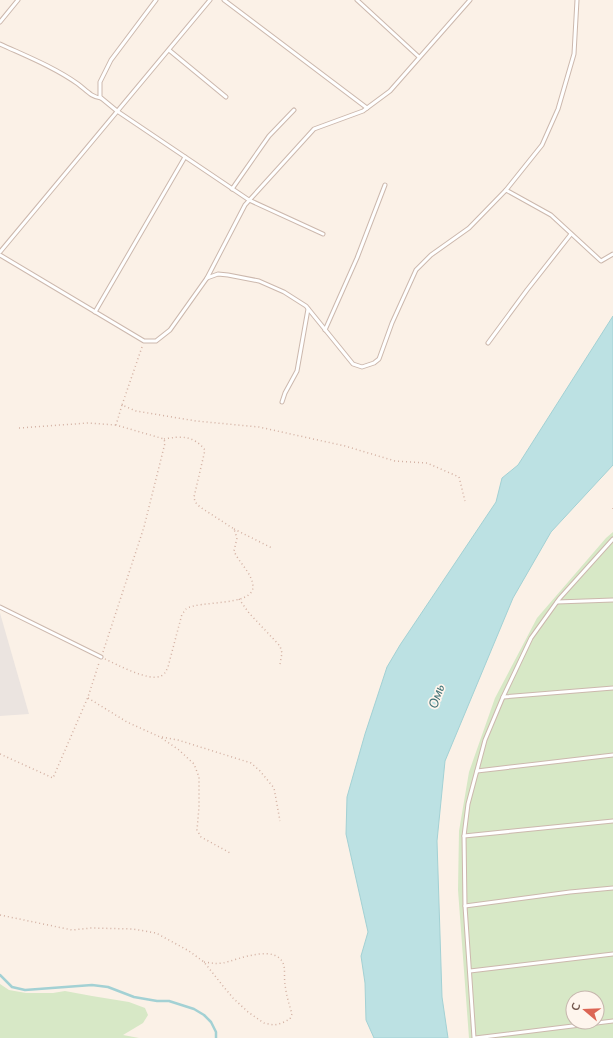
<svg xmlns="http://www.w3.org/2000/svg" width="613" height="1038" font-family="Lato,sans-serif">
<rect width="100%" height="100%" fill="#fbf1e7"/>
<!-- industrial -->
<polygon fill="#ebe4e0" points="0,613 29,714 0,716"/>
<!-- green -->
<g fill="#d7e8c6" fill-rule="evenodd">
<path d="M613 532V1038H469L458 890 459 831 469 772 495 698 537 618 606 538ZM573 998H597V1022H573Z"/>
<polygon points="0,984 9,990 26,993 53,993 65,991 92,996 129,1002 145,1008 148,1015 143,1023 123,1035 139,1038 0,1038"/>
</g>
<!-- water -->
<polygon fill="#bce1e3" stroke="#a3d1d4" points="613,316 613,465 551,532 513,598 445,761 437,841 442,997 448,1038 374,1038 366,1020 365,983 361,956 368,932 346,834 347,797 365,734 387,667 400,645 496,502 502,478 518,465"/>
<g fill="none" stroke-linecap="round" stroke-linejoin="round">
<!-- stream -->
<polyline stroke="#a3d1d4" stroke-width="2.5" points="0,975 12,987 25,990 92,985 108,987 134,997 157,1001 169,1001 194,1009 204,1015 211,1022 216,1032 216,1038"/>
<defs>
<g id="service">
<polyline points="156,0 111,60 100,82 100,97 117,111 249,200 323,234"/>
<polyline points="224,0 367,108"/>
<polyline points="357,0 419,57"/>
<polyline points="0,22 18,0"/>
<path d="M0 44C26 56 54 67 78 84 86 90 91 97 101 98"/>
<polyline points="169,50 226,97"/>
<polyline points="232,189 269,136 294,110"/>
<polyline points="506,190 542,145 558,109 574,54 577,0"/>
<polyline points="0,252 210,0"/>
<polyline points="0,255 144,341 156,341 170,330 207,278 218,274 228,275 259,281 284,292 306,306 353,364 362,367 374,363 379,359 392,323 416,270 431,255 469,228 506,190 551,215 601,261 613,254"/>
<polyline points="207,278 245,205 314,129 363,111 390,91 470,0"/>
<polyline points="95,312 185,157"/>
<polyline points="325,330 357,258 385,185"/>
<polyline points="488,343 527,290 571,234"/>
<polyline points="282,402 285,393 297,371 308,309"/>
<polyline points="557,602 613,600"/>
<polyline points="0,607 101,657"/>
<polyline points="503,697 613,688"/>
<polyline points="477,771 613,755"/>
<polyline points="464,836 613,821"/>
<polyline points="465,906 570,892 613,888"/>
<polyline points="470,971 613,954"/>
<polyline points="474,1038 465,906 464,836 468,804 485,740 503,697 531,638 559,599 613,539"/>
<polyline points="475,1038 613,1021"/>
</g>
</defs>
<!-- service casing -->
<use href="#service" stroke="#ccb8ad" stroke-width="5"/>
<!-- path -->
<g stroke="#d3b1a3" stroke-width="1.5" stroke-dasharray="1 3" stroke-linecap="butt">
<polyline points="142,347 122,405 136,411 196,421 259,427 345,446 395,461 427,463 459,477 465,501"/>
<polyline points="19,428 88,423 116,425"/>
<polyline points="613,509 613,508"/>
<polyline points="234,529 272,548"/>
<polyline points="239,599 249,613 280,646 282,653 280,664"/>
<polyline points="103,652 144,527 165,443 164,439 116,425 122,405"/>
<path d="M105 659C116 664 149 682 161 676 165 674 166 671 168 667L182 614C184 612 185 610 186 609 198 600 254 607 253 586 252 573 239 563 234 551L237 538 234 529 200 507 195 502 194 497 205 450C193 435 181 436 164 439"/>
<polyline points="88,698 127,722 160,737 179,750 194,764 199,777 199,807 197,830 201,837 232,854"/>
<polyline points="162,737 178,740 251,763 260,771 274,788 280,821"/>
<polyline points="0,754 53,778 88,697 99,663"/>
<path d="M0 915 72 930 91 928 133 929 156 933 189 951 204 962 223 986 233 998 248 1012 264 1023 274 1025 282 1023 290 1019 292 1014C289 1004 286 994 285 984 284 978 285 971 284 966 278 942 237 960 223 963 216 964 211 963 204 962"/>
</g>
<!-- service -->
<use href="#service" stroke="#fff" stroke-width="3"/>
</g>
<g text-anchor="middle" stroke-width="3.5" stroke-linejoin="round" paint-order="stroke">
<!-- water labels -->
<g font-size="13" font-style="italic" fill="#427377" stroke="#fef5ed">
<text transform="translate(436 696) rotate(-71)" y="5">Омь</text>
</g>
</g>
<!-- north arrow -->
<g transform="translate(585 1010) rotate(289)"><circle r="19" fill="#fef5ed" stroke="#c6b6ad"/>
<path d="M0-3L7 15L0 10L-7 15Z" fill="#dc6554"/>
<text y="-6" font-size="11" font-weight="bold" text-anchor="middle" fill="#73574d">С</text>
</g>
</svg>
